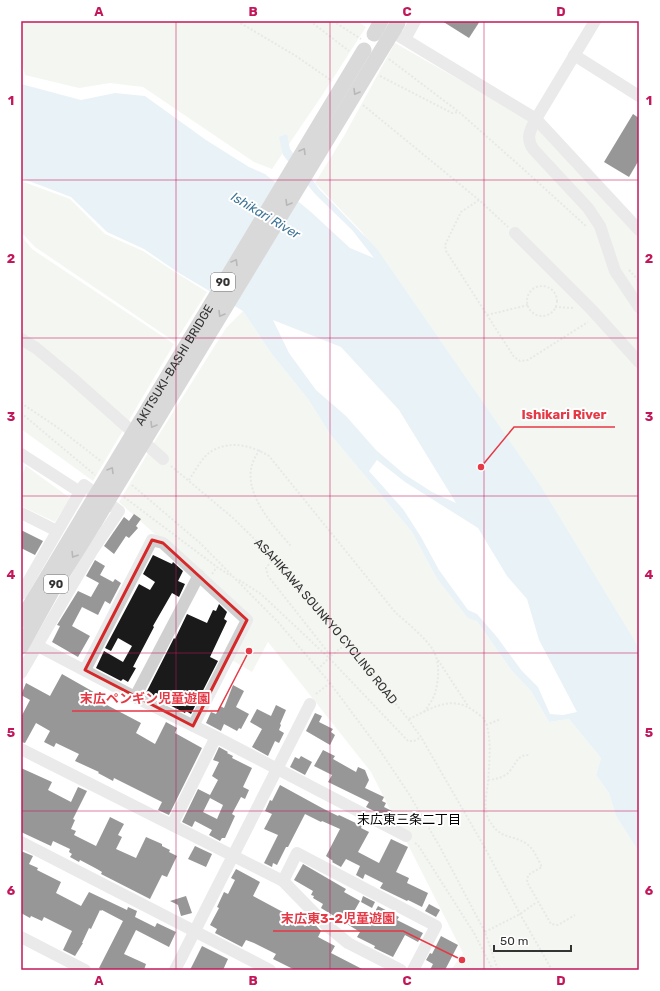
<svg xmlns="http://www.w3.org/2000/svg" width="660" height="991" font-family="Rubik,'Noto Sans JP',sans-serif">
<rect width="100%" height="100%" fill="#fff"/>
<!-- green -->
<g fill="#e6ecdf">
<polygon points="21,21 357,21 366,27 321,97 272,169 254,162 143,87 110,83 79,88 25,75 21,58"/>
<polygon points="395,43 535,123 639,236 639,648 362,232 315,183 344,136"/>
<polygon points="21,181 70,199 105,234 143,251 178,274 207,292 175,342 35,247 21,232"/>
<polygon points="21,236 32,249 174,344 93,481 21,429"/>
<polygon points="243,311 271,353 308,399 330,434 412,532 436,577 477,621 512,671 531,691 549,722 569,719 601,758 596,775 609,793 616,816 639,852 639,970 451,970 463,953 371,772 268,642 252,672 230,659 249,618 119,502 155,441 226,328"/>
<polygon points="26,466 70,498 55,522 21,506 21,477"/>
</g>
<!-- water -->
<path fill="#cfe2ee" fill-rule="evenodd" d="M21 84 81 100 115 93 145 96 206 140 249 167 265 174 311 212 350 248 374 258 352 230 315 194 283 155 279 137 287 134 290 149 319 189 377 249 540 485 639 648V852L616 816 609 793 596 775 601 758 569 719 549 722 531 691 512 671 477 621 468 618 436 577 412 532 330 434 308 399 271 353 243 311 179 273 144 249 107 232 71 197 21 178ZM273 320 341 347 399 410 456 503 432 492 404 474 376 450 346 416 316 390 289 353ZM377 460 405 482 478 528 507 576 527 599 539 640 577 712 563 715 550 714 538 687 522 671 497 637 477 614 468 610 439 570 421 537 403 509 369 471Z"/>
<!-- building -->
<g fill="#1a1a1a" fill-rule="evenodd">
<polygon points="442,21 480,21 469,38"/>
<polygon points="633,114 639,118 639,160 629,177 604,162"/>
<polygon points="134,514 141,519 136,526 138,528 129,538 126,536 114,554 104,546 124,517 129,521"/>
<polygon points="21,530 43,541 35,555 21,548"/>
<polygon points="153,555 172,564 173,562 183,571 178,581 185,584 179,597 172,593 153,626 154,627 133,667 136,668 128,682 123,679 121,681 96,668 104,651 123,662 132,646 118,638 111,651 105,648 139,584 150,590 155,582 143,574"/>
<polygon points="95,560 105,566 100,575 113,582 115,579 121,583 110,604 105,601 98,615 82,607 72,626 90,636 78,657 52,642 60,626 57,625 78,591 91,597 99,583 86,576"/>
<polygon points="219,604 227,612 224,619 227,621 210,657 218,661 191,714 186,711 185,713 146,693 174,638 175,639 187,614 207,623 213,610 216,611"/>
<polygon points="62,674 106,699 103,703 141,723 136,733 155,744 166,722 177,728 175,733 202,748 169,815 158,810 162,802 114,778 113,781 98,773 99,772 75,761 79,754 56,743 54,747 44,742 50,731 36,723 25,743 21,742 21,717 30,700 21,695 26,683 50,696"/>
<polygon points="233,685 244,691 236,707 249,714 241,729 239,728 237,731 224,724 221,731 206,723 211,712 216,714 220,706 224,708"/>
<polygon points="276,705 286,710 280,724 281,725 279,730 284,733 279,743 275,741 268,756 252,747 262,729 250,722 257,709 271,716"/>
<polygon points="315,713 322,716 319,722 333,729 331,732 335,735 330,745 306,731"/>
<path d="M219 747 228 752 227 753 233 756 232 758 252 768 243 787 249 790 245 799 241 797 232 814 235 816 225 838H222L220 841 209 835 212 830 195 821 192 827 182 822 198 789 210 795 218 780 212 776 219 762 213 760ZM210 798 223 805 217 819 203 812Z"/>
<polygon points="323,750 335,756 333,759 356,772 358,767 365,770 369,780 365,788 384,797 382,801 386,803 384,807 392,811 388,818 366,807 369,802 328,782 332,775 314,766"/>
<polygon points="301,756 312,762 305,775 290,767 295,757 299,759"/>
<polygon points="21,768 52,782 48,790 71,802 78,787 87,791 73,819 75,820 71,829 76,831 74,835 96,846 110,817 124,824 118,835 122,837 116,849 136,858 146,837 162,844 162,846 170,850 169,852 177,856 167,877 162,875 150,899 101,874 102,872 97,869 80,860 79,862 70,857 72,854 69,852 70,849 53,841 51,846 21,832"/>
<polygon points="280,785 322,808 338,816 339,815 362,826 361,828 369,832 358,852 379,863 391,839 408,847 396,872 409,878 407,883 428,893 422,907 408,900 407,901 380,888 383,883 365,874 363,879 356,875 360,866 346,859 341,867 332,862 333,861 326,856 340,829 322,821 321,822 305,814 288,847 286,847 277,865 273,863 272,867 264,863 278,835 264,829 272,814 265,811 270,800 272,801"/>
<polygon points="195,846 212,854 206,867 188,859"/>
<polygon points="21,851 33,856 29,864 38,868 37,870 61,882 56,893 81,906 89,892 127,910 128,907 137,911 135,917 155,927 157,923 176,932 169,947 136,930 124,954 146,964 144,970 104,970 99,968 123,921 102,910 101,911 100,910 91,929 89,928 82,943 83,943 75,956 63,950 72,931 44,917 42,921 31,916 30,918 21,913"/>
<polygon points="303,864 346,889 344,892 360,901 352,915 355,917 354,918 368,924 378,906 399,917 397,920 423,933 418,942 405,935 393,957 374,948 375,946 357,937 360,932 321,908 323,904 313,898 314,896 311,895 313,891 294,880"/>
<polygon points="236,869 260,882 253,896 294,918 296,914 309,918 321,931 318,937 335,946 331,953 364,970 295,970 273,959 276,954 254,943 246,940 242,947 215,933 217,929 210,925 219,908 217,907 224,892 228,894 235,880 231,878"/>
<polygon points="186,896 192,913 181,916 178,905 170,901"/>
<polygon points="363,896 375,902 372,908 361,902"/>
<polygon points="429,904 440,910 436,917 425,911"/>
<polygon points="441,936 458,945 445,970 430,970 433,964 426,960 430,953 432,954"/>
<polygon points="202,946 228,959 223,970 190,970"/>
</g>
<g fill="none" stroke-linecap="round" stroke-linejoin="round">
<!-- path -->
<g stroke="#cdcdcd" stroke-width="2" stroke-dasharray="2 2" stroke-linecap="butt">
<polyline points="237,21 296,56 332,81"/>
<polyline points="310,21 349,51"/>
<polyline points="333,21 361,39"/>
<polyline points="389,59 459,112 520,166 587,227"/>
<polyline points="380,76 452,113 459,112"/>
<polyline points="363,105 479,200 508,227"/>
<polyline points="479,200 461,212 445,245 446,251 514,357 520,361 528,360 588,322"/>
<polyline points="629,270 639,281"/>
<circle cx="542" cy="301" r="15"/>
<polyline points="555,307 574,308"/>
<polyline points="487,315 528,305"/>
<polyline points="21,403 57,427 102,462"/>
<polyline points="21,413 95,475"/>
<path d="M260 450C233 483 270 522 291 546"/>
<path id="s1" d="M171 466 233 518 274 558 347 643 408 719 421 737 485 848 520 914 552 970"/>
<path d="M189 480C195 471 201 459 210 452 229 440 251 445 269 456L395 612C406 622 426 638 433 650 440 661 439 680 435 693 433 700 428 706 424 712"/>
<polyline points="132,485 200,543 278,622 330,683 379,749 409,794 440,847 485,932 498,970"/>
<polyline points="124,497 217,567 231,576"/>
<polyline points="274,558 266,568 268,576 331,656 318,669"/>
<polyline points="212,574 217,567"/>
<polyline points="239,580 261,594 329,658 408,741 414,741 421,737"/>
<polyline points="331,656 347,643"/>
<polyline points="438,660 468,706"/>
<polyline points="316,694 330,683"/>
<path d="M409 719C431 709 451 694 474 711 477 713 481 716 483 718 493 731 489 766 488 782 487 793 483 806 488 818 500 841 510 833 527 844 534 849 538 860 542 867L528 875 527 882 551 924 558 925 575 915"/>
<polyline points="486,725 501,719"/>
<path d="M488 780C496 779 503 778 509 772 517 763 516 755 530 755"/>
<polyline points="415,843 418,845 474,933 493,970"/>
<polyline points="485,932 520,914 537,902"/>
</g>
<!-- minor -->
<g stroke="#d0d0d0" stroke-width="12">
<path d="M595 21 536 119C530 130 525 139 534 150L588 208 600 226 615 271 639 307"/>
<polyline points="386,28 536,119 639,230"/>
<polyline points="405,39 415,21"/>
<polyline points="574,55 639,96"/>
<polyline points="515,233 591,309 639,362"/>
<polyline points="21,339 36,348 71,377 163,459"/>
<polyline points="21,454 80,492 21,594"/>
<polyline points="21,513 57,531"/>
<polyline points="38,646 135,697 216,737 406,836"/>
<polyline points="85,670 152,540 163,543 247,620 193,726"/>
<polyline points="21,673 92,551 119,511 84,485 80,492"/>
<polyline points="135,697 199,575"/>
<polyline points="21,749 283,881 325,924 348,943 401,970"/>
<polyline points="172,825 216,737"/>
<polyline points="21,842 270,970"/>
<polyline points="283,881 297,853 436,926 413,970"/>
<polyline points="21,937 85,970"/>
<polyline points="175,970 310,704"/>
</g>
<!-- major -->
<g stroke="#ababab" stroke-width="15">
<polyline points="376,59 387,41"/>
<polyline points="21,620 84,515"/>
<polyline points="21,647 52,591 95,522"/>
</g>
<!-- major-bridge -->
<g stroke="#ababab" stroke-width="15">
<polyline points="374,34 381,21"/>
<polyline points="387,41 398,23"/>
<path id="s2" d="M84 515 364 50"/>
<polyline points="95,522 376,59"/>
</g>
</g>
<!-- one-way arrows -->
<defs><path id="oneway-chevron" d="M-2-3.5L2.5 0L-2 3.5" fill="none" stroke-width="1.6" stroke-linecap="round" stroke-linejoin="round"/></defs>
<g stroke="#636363">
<use href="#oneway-chevron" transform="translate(356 92) rotate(121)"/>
<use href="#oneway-chevron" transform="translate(303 151) rotate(-59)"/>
<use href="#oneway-chevron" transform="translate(288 203) rotate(121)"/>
<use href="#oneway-chevron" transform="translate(235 262) rotate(-59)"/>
<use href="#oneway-chevron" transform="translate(221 314) rotate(121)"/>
<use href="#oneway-chevron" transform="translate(153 425) rotate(121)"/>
<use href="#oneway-chevron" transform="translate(111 470) rotate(-59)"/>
<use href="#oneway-chevron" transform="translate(74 555) rotate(122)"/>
</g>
<!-- marked area -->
<path d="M0 0H660V991H0ZM152 540 163 543 247 620 193 726 85 670Z" fill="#fff" fill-opacity=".55" fill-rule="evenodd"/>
<path fill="none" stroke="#d62828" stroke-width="3" stroke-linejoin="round" d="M152 540 163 543 247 620 193 726 85 670Z"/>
<!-- grid -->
<path fill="none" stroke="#c2185b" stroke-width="1" stroke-opacity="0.55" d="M176 21V970M330 21V970M484 21V970M21 180H639M21 338H639M21 496H639M21 653H639M21 811H639"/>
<g text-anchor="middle" stroke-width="4" stroke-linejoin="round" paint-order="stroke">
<!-- shield labels -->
<g fill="#fff" stroke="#707070" stroke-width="1">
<rect x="211" y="273" width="24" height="18" rx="3"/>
<rect x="44" y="575" width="24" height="18" rx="3"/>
</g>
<g font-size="11" font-weight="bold" fill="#333">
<text x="223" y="286">90</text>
<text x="56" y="588">90</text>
</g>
<!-- street labels -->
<g font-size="12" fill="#333" stroke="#fff">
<text dy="4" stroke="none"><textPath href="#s2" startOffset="175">AKITSUKI-BASHI BRIDGE</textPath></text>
<text dy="4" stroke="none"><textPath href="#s1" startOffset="220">ASAHIKAWA SOUNKYO CYCLING ROAD</textPath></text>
</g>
<!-- water labels -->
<g font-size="13" font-style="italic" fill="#3f7597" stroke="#fff">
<text transform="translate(266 215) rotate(31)" y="5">Ishikari River</text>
</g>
<!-- neighbourhood labels -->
<g font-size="13" fill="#000" stroke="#fff">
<text x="409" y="824">末広東三条二丁目</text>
</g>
</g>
<!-- callouts -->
<path fill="none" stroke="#e63946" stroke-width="1.5" d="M481 467L514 427H615M249 651L218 711H72M462 960L403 931H273"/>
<g fill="#e63946" stroke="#fff" stroke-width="1.5">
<circle cx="481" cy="467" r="4"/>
<circle cx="249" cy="651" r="4"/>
<circle cx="462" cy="960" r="4"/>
</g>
<g font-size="13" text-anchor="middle" font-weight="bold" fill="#e63946" stroke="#fff" stroke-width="4" stroke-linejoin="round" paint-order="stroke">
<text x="564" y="419">Ishikari River</text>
<text x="145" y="703">末広ペンギン児童遊園</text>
<text x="338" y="923">末広東3-2児童遊園</text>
</g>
<!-- border -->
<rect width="660" height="991" fill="none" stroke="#ffffff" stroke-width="44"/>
<!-- scale -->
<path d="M494 945v6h77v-6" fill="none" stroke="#333333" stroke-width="2"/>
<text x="500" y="945" font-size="12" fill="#333333" stroke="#ffffff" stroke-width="3" paint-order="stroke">50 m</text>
<rect x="22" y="22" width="616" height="947" fill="none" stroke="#c2185b" stroke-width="1.5"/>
<g font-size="13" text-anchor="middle" font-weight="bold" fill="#c2185b">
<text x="99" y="16">A</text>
<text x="253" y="16">B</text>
<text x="407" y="16">C</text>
<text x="561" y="16">D</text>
<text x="11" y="105">1</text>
<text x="649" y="105">1</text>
<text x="11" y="263">2</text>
<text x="649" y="263">2</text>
<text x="11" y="421">3</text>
<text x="649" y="421">3</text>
<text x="11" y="579">4</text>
<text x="649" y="579">4</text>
<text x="11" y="737">5</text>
<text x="649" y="737">5</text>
<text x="11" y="895">6</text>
<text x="649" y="895">6</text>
<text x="99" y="985">A</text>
<text x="253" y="985">B</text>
<text x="407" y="985">C</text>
<text x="561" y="985">D</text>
</g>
</svg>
